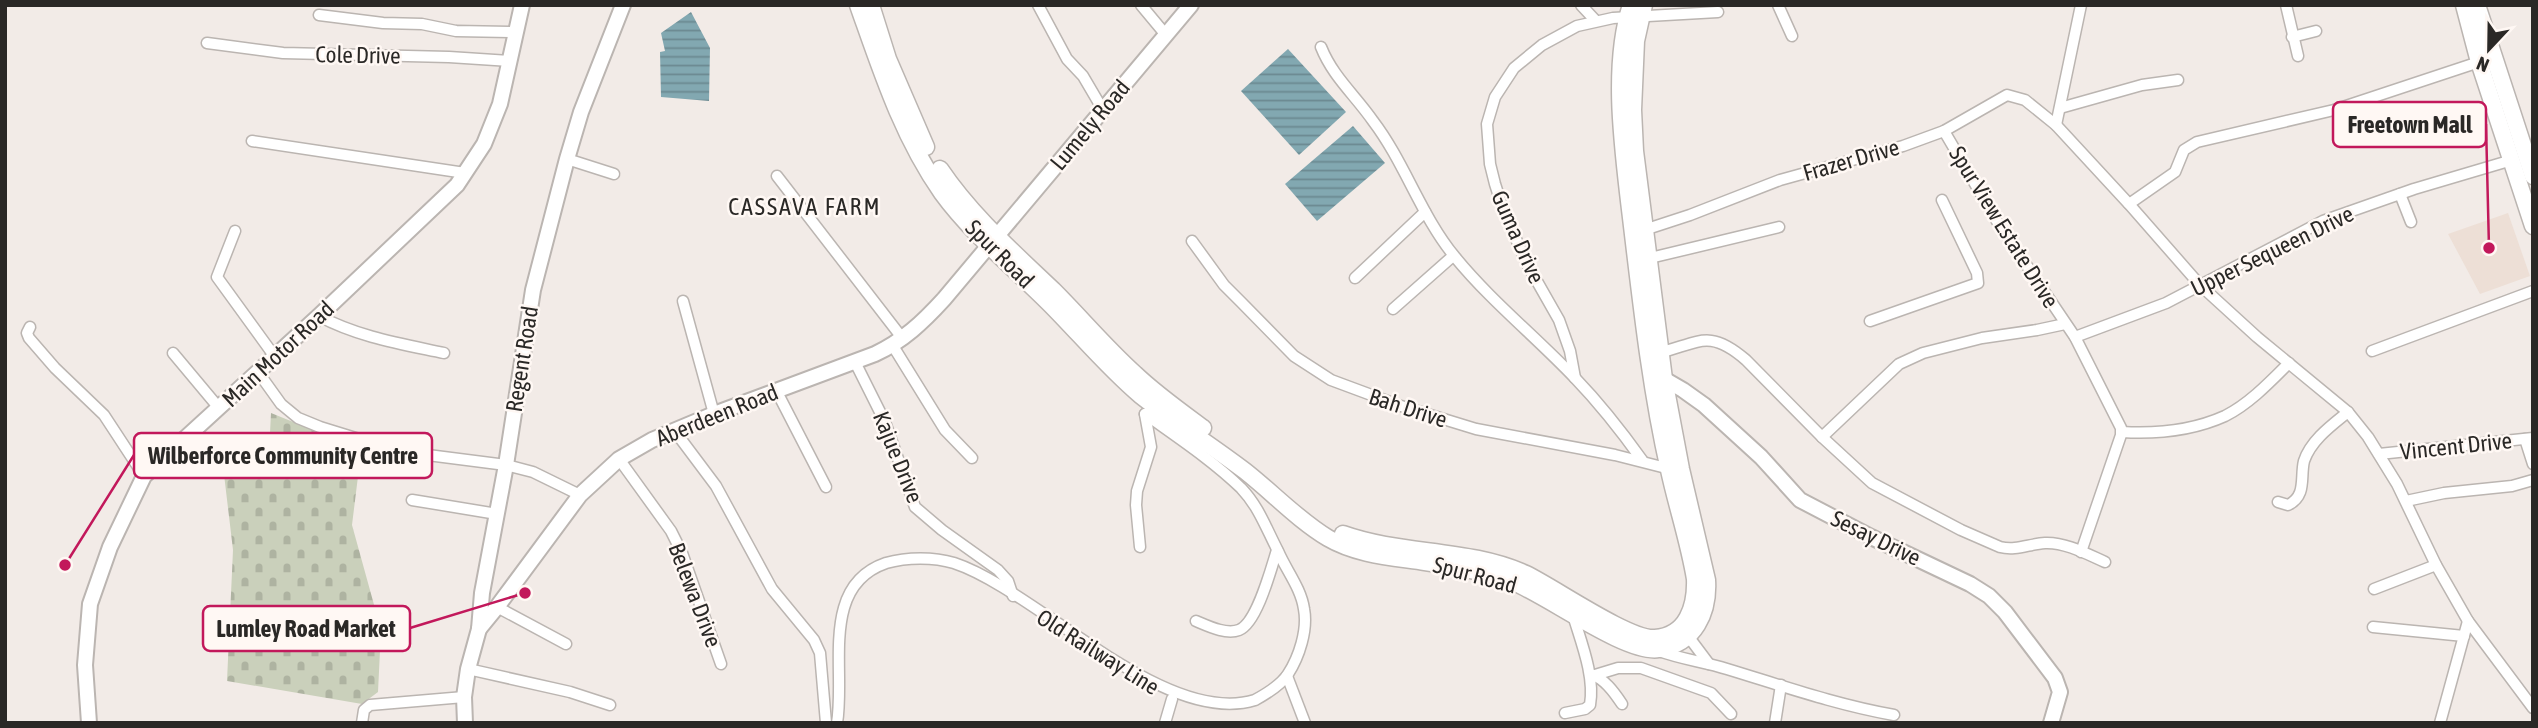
<svg xmlns="http://www.w3.org/2000/svg" width="2538" height="728" font-family="'Asap Condensed',sans-serif">
<defs>
<pattern id="cemetery-stones" width="16" height="16" patternUnits="userSpaceOnUse" patternTransform="scale(1.75)"><rect width="16" height="16" fill="#cad0bb"/><path d="M2 7V4a2 2 0 0 1 4 0v3zM10 15v-3a2 2 0 0 1 4 0v3z" fill="#aeb3a1"/></pattern>
<pattern id="water-rules" width="6" height="5" patternUnits="userSpaceOnUse" patternTransform="scale(1.75)"><rect width="6" height="5" fill="#82a8b1"/><path d="M0 2.5h6" fill="none" stroke="#6b8990"/></pattern>
</defs>
<rect width="100%" height="100%" fill="#f2ebe7"/>
<!-- built -->
<polygon fill="#eddfd6" points="2508,213 2530,276 2480,294 2448,234"/>
<!-- cemetery -->
<polygon fill="url(#cemetery-stones)" points="271,413 318,432 362,444 352,525 381,630 378,692 362,704 227,681 233,550 221,449 269,453"/>
<!-- water -->
<g fill="url(#water-rules)">
<polygon points="691,12 710,48 709,101 661,97 660,52 665,51 661,33"/>
<polygon points="1288,49 1346,112 1299,155 1241,91"/>
<polygon points="1353,126 1385,163 1317,221 1285,184"/>
</g>
<g fill="none" stroke-linecap="round" stroke-linejoin="round">
<defs>
<g id="street">
<polyline points="1038,5 1067,59 1083,76 1103,110"/>
<polyline points="1141,5 1166,35"/>
<polyline points="1581,5 1595,20"/>
<polyline points="1778,5 1792,36"/>
<polyline points="2286,5 2298,56"/>
<polyline points="319,15 383,23 422,24 456,31 515,32"/>
<polyline points="2292,37 2316,31"/>
<polyline points="207,43 283,53 449,57 511,61"/>
<path d="M1321 47C1333 77 1355 95 1373 121 1405 163 1421 216 1455 257 1491 301 1536 337 1575 378 1600 404 1622 432 1642 460"/>
<polyline points="2060,108 2142,85 2178,80"/>
<polyline points="2056,125 2081,5"/>
<polyline points="1944,131 1998,223 2075,337 2121,428 2121,435 2081,552"/>
<polyline points="252,141 465,173"/>
<polyline points="567,159 614,174"/>
<polyline points="777,176 903,339"/>
<polyline points="2400,194 2411,222"/>
<polyline points="2129,204 2175,172 2184,150 2197,142 2334,110 2479,62"/>
<polyline points="235,231 217,277 275,357"/>
<polyline points="1641,231 1690,215 1780,180 1903,146 1944,131 2007,95 2025,100 2056,125 2129,204 2200,285 2257,337 2348,412 2368,437 2397,484 2436,565 2468,621 2533,708"/>
<polyline points="1192,241 1224,285 1241,302 1294,356 1331,380 1401,406 1476,429 1615,455 1670,469"/>
<polyline points="1650,258 1779,227"/>
<polyline points="1355,278 1425,212"/>
<polyline points="683,301 714,414"/>
<polyline points="1393,309 1453,256"/>
<path d="M319 316C358 337 402 344 444 353"/>
<polyline points="1870,321 1978,283 1977,273 1942,200"/>
<polyline points="30,327 27,333 29,338 55,368 104,415 144,476"/>
<polyline points="2075,337 2166,303 2323,221 2414,189 2512,160"/>
<polyline points="893,346 945,430 972,458"/>
<polyline points="2372,351 2533,291"/>
<polyline points="173,353 219,408"/>
<path d="M1658 353C1699 343 1709 328 1746 360L1822 437 1872 483 1961 530 2000 547C2016 551 2029 544 2045 543 2065 542 2087 554 2105 562"/>
<polyline points="855,362 885,422 915,507 942,530 998,570 1008,581 1013,596"/>
<polyline points="258,372 281,404 298,418 320,427 375,444 420,454 506,465 533,472 580,495"/>
<polyline points="1575,378 1570,351 1559,320 1526,262 1503,209 1495,184 1490,164 1487,124 1495,97 1514,68 1542,45 1577,26 1613,18 1718,12"/>
<polyline points="776,390 826,487"/>
<polyline points="674,430 716,486 772,589 814,640 820,653 826,723"/>
<path d="M2122 432C2156 434 2194 430 2225 416 2249 404 2270 382 2289 363"/>
<polyline points="1822,437 1899,364 1923,353 1982,338 2037,330 2065,324"/>
<polyline points="2525,439 2533,464"/>
<polyline points="2379,454 2533,438"/>
<polyline points="619,459 671,531 682,553 721,664"/>
<polyline points="412,500 497,514"/>
<polyline points="2406,501 2444,493 2512,486 2533,480"/>
<path d="M2278 502 2288 505C2307 496 2300 477 2304 461 2311 440 2332 425 2348 412"/>
<polyline points="1140,547 1136,505 1137,491 1151,447 1145,414"/>
<polyline points="2374,589 2436,565"/>
<polyline points="497,607 566,644"/>
<path d="M1196 621C1208 626 1226 635 1239 630 1257 623 1271 569 1277 550"/>
<polyline points="2373,627 2464,636"/>
<polyline points="1688,636 1709,664"/>
<path d="M1659 651C1681 659 1704 662 1727 669 1783 686 1837 705 1894 715"/>
<polyline points="468,669 570,692 610,705"/>
<path d="M1590 674C1604 678 1614 692 1622 704"/>
<polyline points="1595,675 1618,668 1641,668 1711,693 1731,714"/>
<polyline points="1287,676 1305,723"/>
<path d="M1565 713 1585 709 1590 705C1595 676 1581 642 1573 615"/>
<polyline points="362,723 364,710 370,705 464,697"/>
<path d="M837 723C846 670 819 586 886 563 907 557 934 557 954 563 1036 590 1164 728 1255 700 1266 694 1281 685 1288 674 1299 657 1308 630 1304 609 1301 588 1286 570 1278 551 1266 528 1259 507 1241 488 1212 460 1177 437 1145 414"/>
<polyline points="1165,723 1172,699"/>
<polyline points="1775,723 1781,685"/>
<polyline points="2440,723 2468,621"/>
</g>
<g id="secondary">
<polyline points="1656,378 1664,379 1683,390 1704,405 1761,457 1800,500 1871,537 1970,584 1989,596 2005,612 2055,678 2060,692 2051,723"/>
<path d="M479 629 497 607 580 495 619 459 652 440 714 414 875 354C903 341 923 322 944 299L1191 5"/>
<polyline points="89,723 85,665 90,604 110,547 144,476 319,316 457,185 484,144 500,104 522,5"/>
<polyline points="465,723 464,697 468,669 479,629 482,593 506,465 533,290 567,159 581,112 623,5"/>
</g>
<g id="primary">
<path d="M858 5C881 70 902 136 942 193 972 234 1013 267 1049 303 1079 333 1107 367 1140 395 1174 422 1211 445 1245 471 1273 493 1298 520 1328 538 1357 555 1392 557 1425 562 1453 566 1483 571 1511 581 1547 595 1627 655 1659 649 1695 644 1709 612 1707 580L1681 469 1664 379 1635 151 1633 110 1636 41 1644 5"/>
<polyline points="871,5 888,59 926,147"/>
<polyline points="2464,5 2479,62 2533,226"/>
<polyline points="2477,5 2533,176"/>
<path d="M940 169C971 215 1013 252 1053 290 1081 318 1106 348 1135 374 1156 394 1180 411 1203 428"/>
<path d="M1343 534C1402 555 1469 548 1526 574 1555 588 1629 640 1655 638 1687 636 1696 606 1695 579 1689 542 1677 507 1669 470 1649 382 1640 291 1629 201 1622 141 1612 63 1631 5"/>
</g>
</defs>
<!-- street casing -->
<use href="#street" stroke="#bbb5b1" stroke-width="13"/>
<!-- secondary casing -->
<use href="#secondary" stroke="#bbb5b1" stroke-width="18"/>
<!-- primary casing -->
<use href="#primary" stroke="#bbb5b1" stroke-width="19"/>
<!-- street -->
<use href="#street" stroke="#fff" stroke-width="10"/>
<!-- secondary -->
<use href="#secondary" stroke="#fff" stroke-width="14"/>
<!-- primary -->
<use href="#primary" stroke="#fff" stroke-width="16"/>
</g>
<g text-anchor="middle" stroke-width="5" stroke-linejoin="round" paint-order="stroke">
<!-- street labels -->
<g font-size="23" fill="#2a2826" stroke="#fff8f4">
<text transform="translate(358 55) rotate(1)" y="8">Cole Drive</text>
<text transform="translate(1090 125) rotate(-50)" y="8">Lumely Road</text>
<text transform="translate(1851 160) rotate(-16)" y="8">Frazer Drive</text>
<text transform="translate(2004 227) rotate(58)" y="8">Spur View Estate Drive</text>
<text transform="translate(1518 237) rotate(66)" y="8">Guma Drive</text>
<text transform="translate(2272 251) rotate(-26)" y="8">Upper Sequeen Drive</text>
<text transform="translate(1000 254) rotate(45)" y="8">Spur Road</text>
<text transform="translate(278 354) rotate(-43)" y="8">Main Motor Road</text>
<text transform="translate(522 359) rotate(-81)" y="8">Regent Road</text>
<text transform="translate(1408 408) rotate(18)" y="8">Bah Drive</text>
<text transform="translate(717 415) rotate(-22)" y="8">Aberdeen Road</text>
<text transform="translate(2456 446) rotate(-6)" y="8">Vincent Drive</text>
<text transform="translate(898 457) rotate(68)" y="8">Kajue Drive</text>
<text transform="translate(1876 538) rotate(26)" y="8">Sesay Drive</text>
<text transform="translate(1475 575) rotate(15)" y="8">Spur Road</text>
<text transform="translate(695 595) rotate(69)" y="8">Belewa Drive</text>
<text transform="translate(1098 652) rotate(32)" y="8">Old Railway Line</text>
</g>
<!-- neighbourhood labels -->
<g font-size="24" letter-spacing="2" fill="#2a2826" stroke="#fff8f4">
<text x="805" y="215">CASSAVA FARM</text>
</g>
</g>
<!-- callouts -->
<path fill="none" stroke="#c2185b" stroke-width="2.5" d="M2489 248L2486 124M65 565L134 455M525 593L410 628"/>
<g fill="#c2185b" stroke="#fff8f4" stroke-width="2.5">
<circle cx="2489" cy="248" r="7"/>
<circle cx="65" cy="565" r="7"/>
<circle cx="525" cy="593" r="7"/>
</g>
<g fill="#fff8f4" stroke="#c2185b" stroke-width="2.5">
<rect x="2333" y="102" width="153" height="45" rx="7"/>
<rect x="134" y="433" width="298" height="45" rx="7"/>
<rect x="203" y="606" width="207" height="45" rx="7"/>
</g>
<g font-size="24" text-anchor="middle" font-weight="bold" fill="#2a2826">
<text x="2410" y="133">Freetown Mall</text>
<text x="283" y="464">Wilberforce Community Centre</text>
<text x="306" y="637">Lumley Road Market</text>
</g>
<!-- border -->
<rect width="2538" height="728" fill="none" stroke="#2a2826" stroke-width="14"/>
<!-- north arrow -->
<g transform="translate(2489 49) rotate(202)" stroke="#fff8f4" stroke-width="5" paint-order="stroke">
<path d="M0-5L12 26L0 18L-12 26Z" fill="#2a2826"/>
<text y="-10" font-size="19" font-weight="bold" text-anchor="middle" fill="#2a2826">N</text>
</g>
</svg>
